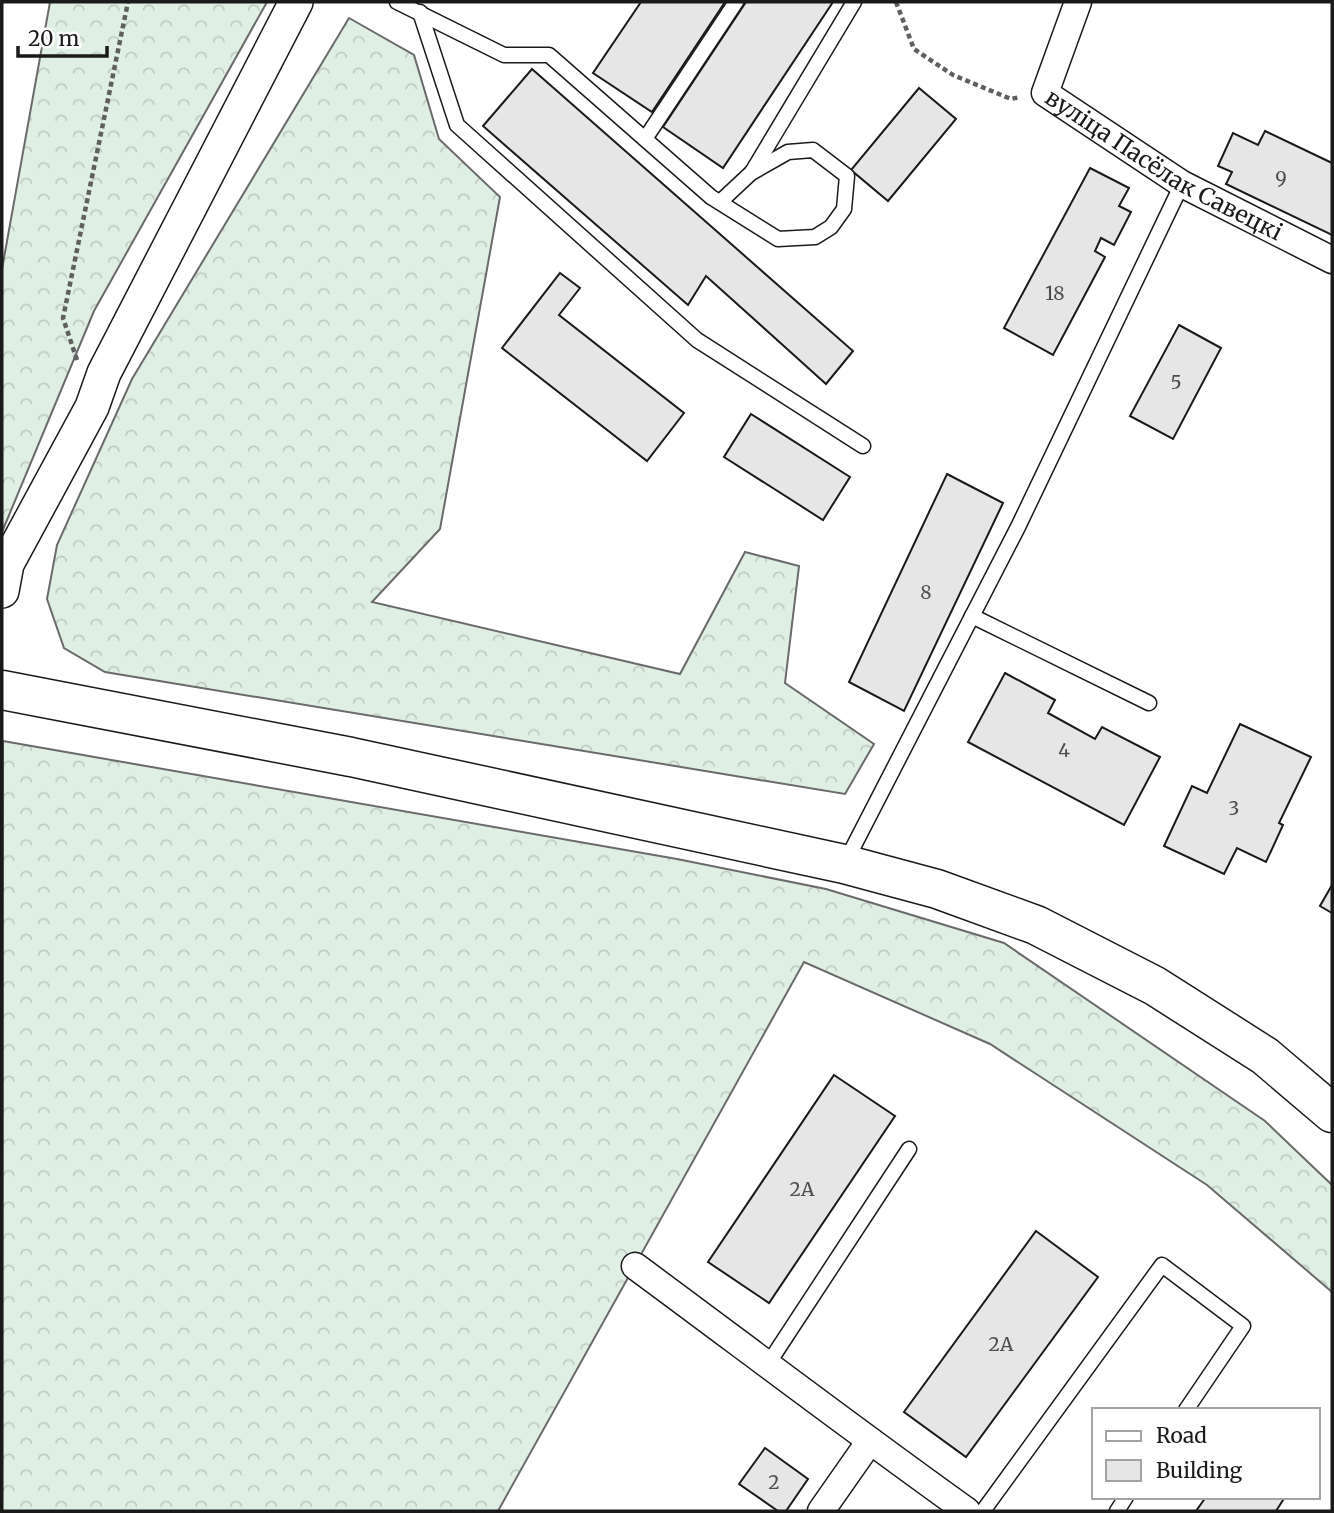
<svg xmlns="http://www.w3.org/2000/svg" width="1334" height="1513" font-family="Merriweather,serif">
<defs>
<pattern id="forest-crowns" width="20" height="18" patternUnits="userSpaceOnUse" patternTransform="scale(1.75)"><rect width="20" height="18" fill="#e0efe3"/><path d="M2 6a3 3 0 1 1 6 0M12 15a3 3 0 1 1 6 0" fill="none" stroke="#c0ccc2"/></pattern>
</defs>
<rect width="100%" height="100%" fill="#fff"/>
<!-- forest -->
<g fill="url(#forest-crowns)" stroke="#6a6a6a" stroke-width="2">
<polygon points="50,2 267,2 94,311 2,532 2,269"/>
<polygon points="349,18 414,55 439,139 500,197 440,529 372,602 680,674 745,552 799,566 785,683 874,744 845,794 105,672 64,648 47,599 57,545 132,379"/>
<polygon points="3,741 677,859 826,889 1004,943 1265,1121 1332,1185 1332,1292 1207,1185 990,1044 804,962 498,1511 2,1511"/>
</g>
<!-- building -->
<g fill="#e6e6e6" stroke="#1a1a1a" stroke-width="2">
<polygon points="641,2 725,2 652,112 593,73"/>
<polygon points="746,2 833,2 723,168 663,127"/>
<polygon points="532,69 853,351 826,384 706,276 688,305 483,126"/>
<polygon points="919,88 956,119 888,201 851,170"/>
<polygon points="1265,131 1332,163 1332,235 1226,184 1232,172 1218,166 1233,133 1258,145"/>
<polygon points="1090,168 1129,188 1119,206 1131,212 1114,245 1101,238 1095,251 1105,257 1053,355 1004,328"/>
<polygon points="560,273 580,288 559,315 684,413 647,461 502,348"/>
<polygon points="1179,325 1221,348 1173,439 1130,416"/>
<polygon points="751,414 850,477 823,520 724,457"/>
<polygon points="947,474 1003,503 904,711 849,682"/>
<polygon points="1005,673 1055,700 1048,713 1095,739 1102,727 1160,757 1124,825 968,742"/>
<polygon points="1240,724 1311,757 1279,823 1283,825 1266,862 1237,848 1224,874 1164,846 1192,786 1207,793"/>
<polygon points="1332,885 1332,913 1320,906"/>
<polygon points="834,1075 895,1116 769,1303 708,1262"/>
<polygon points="1036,1231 1098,1277 966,1457 904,1412"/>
<polygon points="765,1448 808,1479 786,1511 778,1511 739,1484"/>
<polygon points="1206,1497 1285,1497 1276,1511 1196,1511"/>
</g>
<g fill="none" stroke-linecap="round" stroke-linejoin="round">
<defs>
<g id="service">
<polyline points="397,2 504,55 549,55 711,197 778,239 815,237 831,227 844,209 847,176 813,150 788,152 751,173 720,202"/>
<polyline points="420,12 457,125 697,340 863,446"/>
<polyline points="645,139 736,2"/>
<polyline points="752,172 854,2"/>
<polyline points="972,616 1149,703"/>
<polyline points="845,863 1018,527 1182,184"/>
<polyline points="768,1364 909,1149"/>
<polyline points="983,1511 1162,1265 1243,1326 1186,1410"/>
<polyline points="1117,1511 1126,1497"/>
</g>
<g id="minor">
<path id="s1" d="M1078 2 1045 93 1182 184 1332 260"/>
<path d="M635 1266C746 1348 855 1431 967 1511"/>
<polyline points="821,1511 870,1441"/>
</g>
<polyline id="tertiary" points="2,591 7,564 92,407 104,373 296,2"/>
<polyline id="primary" points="2,690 351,757 844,864 937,889 1036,925 1155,986 1265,1056 1332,1113"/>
</defs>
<!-- service casing -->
<use href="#service" stroke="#1a1a1a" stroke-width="17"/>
<!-- minor casing -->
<use href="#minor" stroke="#1a1a1a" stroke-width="29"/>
<!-- tertiary casing -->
<use href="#tertiary" stroke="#1a1a1a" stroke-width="36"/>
<!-- primary casing -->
<use href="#primary" stroke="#1a1a1a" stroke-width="41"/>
<!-- path -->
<g stroke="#5f5f5f" stroke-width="4.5" stroke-dasharray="5 3.5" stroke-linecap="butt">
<polyline points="896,2 914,49 953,75 1011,99 1020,97"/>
<polyline points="77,360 63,318 128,2"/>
</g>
<!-- service -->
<use href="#service" stroke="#fff" stroke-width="14"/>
<!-- minor -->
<use href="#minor" stroke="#fff" stroke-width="26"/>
<!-- tertiary -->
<use href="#tertiary" stroke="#fff" stroke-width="33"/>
<!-- primary -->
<use href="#primary" stroke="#fff" stroke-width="38"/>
</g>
<g text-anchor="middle" stroke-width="5" stroke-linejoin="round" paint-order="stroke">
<!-- number labels -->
<g font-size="19" fill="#4d4d4d">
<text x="1281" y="185">9</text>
<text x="1055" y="300">18</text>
<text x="1176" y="389">5</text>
<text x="926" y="599">8</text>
<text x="1064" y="757">4</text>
<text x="1234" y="815">3</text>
<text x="802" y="1196">2А</text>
<text x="1001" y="1351">2А</text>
<text x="774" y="1489">2</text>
</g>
<!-- street labels -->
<g font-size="23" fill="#1a1a1a" stroke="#fff">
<text dy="8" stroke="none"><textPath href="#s1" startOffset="236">вуліца Пасёлак Савецкі</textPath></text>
</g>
</g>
<!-- border -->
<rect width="1334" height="1513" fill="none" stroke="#1a1a1a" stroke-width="7"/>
<!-- legend -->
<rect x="1092" y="1408" width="228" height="91" fill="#ffffff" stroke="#a3a3a3" stroke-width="2"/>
<rect x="1106" y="1431" width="35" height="10" fill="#ffffff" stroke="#a3a3a3" stroke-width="2"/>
<text x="1156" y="1443" font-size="21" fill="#1a1a1a">Road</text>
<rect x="1106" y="1460" width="35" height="21" fill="#e6e6e6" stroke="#a3a3a3" stroke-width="2"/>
<text x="1156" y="1478" font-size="21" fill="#1a1a1a">Building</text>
<!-- scale -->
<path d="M18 46v10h89v-10" fill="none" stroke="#1a1a1a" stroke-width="3.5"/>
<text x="28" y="46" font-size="21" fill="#1a1a1a" stroke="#ffffff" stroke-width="5" paint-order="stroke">20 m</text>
</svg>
